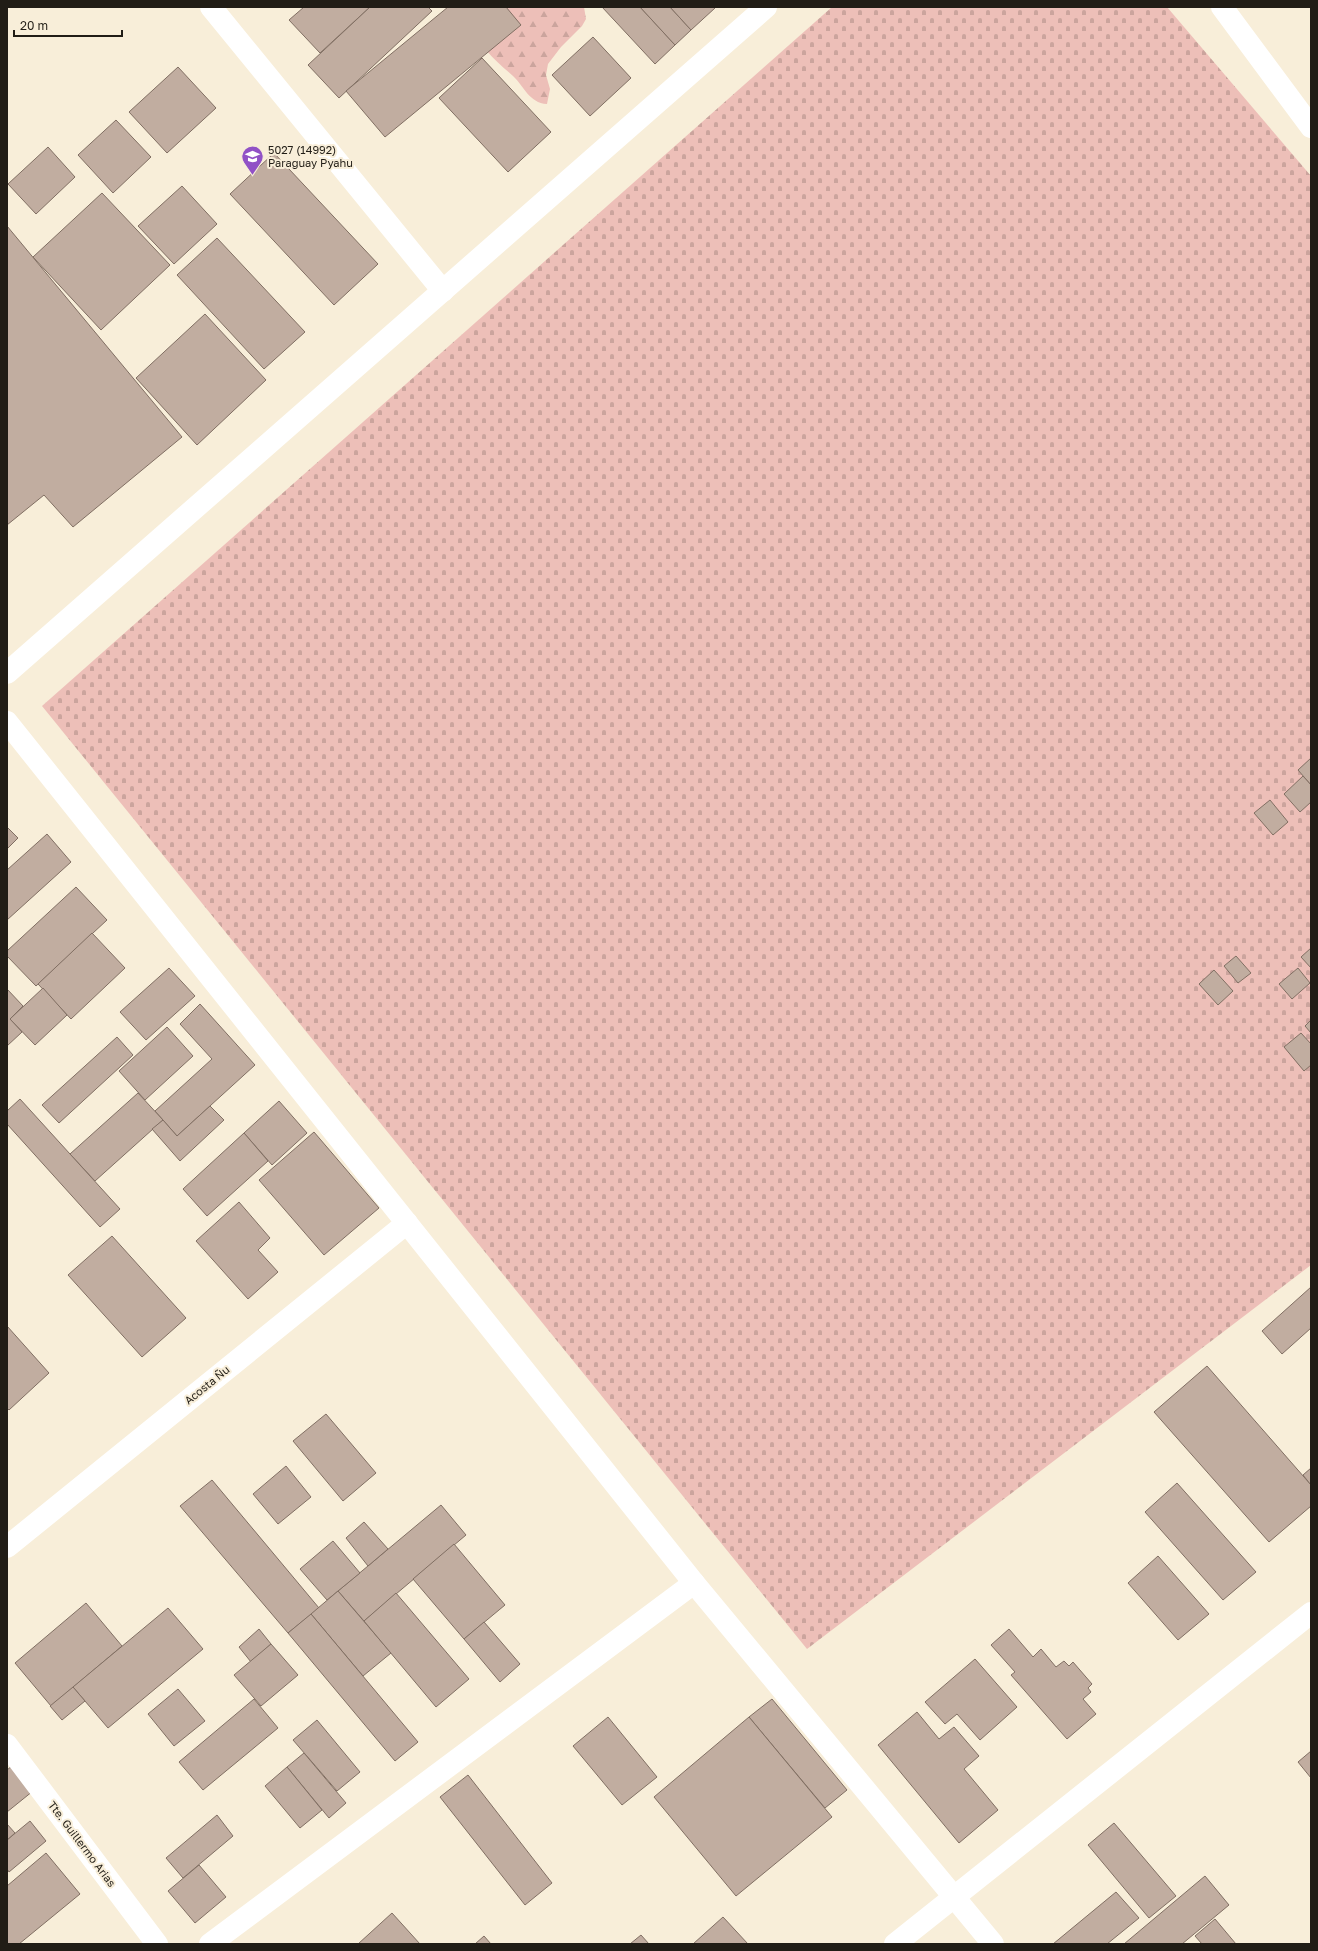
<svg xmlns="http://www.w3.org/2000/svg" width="1318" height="1951" font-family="'Golos Text',sans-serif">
<defs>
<pattern id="forest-firs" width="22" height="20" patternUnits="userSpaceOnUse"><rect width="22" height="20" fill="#edbfb8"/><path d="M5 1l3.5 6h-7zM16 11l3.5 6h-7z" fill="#cba49d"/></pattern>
<pattern id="cemetery-stones" width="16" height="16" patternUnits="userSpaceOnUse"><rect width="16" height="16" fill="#edbfb8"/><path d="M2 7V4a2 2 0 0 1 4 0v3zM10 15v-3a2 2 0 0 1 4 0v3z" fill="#cba49d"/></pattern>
</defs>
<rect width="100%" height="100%" fill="#f8eed9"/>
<!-- forest -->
<path fill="url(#forest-firs)" d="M468 7H584L586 19 582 26 561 47 548 64 546 75 550 89 547 104C529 103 524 86 513 76 503 67 494 60 486 50 478 38 473 20 468 7Z"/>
<!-- cemetery -->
<polygon fill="url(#cemetery-stones)" points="832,7 1167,7 1311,176 1311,1265 807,1649 42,706"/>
<!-- building -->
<g fill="#c1ada0" stroke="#816f63">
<polygon points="304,7 370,7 320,53 289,20"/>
<polygon points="370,7 428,7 432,11 339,98 308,65"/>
<polygon points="448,7 506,7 521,25 385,137 346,91"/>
<polygon points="602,7 640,7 675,45 655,64"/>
<polygon points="640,7 670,7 691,30 675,45"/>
<polygon points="670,7 714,7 715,8 691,30"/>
<polygon points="593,37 631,78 590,116 552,75"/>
<polygon points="482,58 551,132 508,172 439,98"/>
<polygon points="178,67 216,108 167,153 129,112"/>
<polygon points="116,120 151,157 113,193 78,155"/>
<polygon points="48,147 75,177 36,214 8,184"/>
<polygon points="274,153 378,264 334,305 230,194"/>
<polygon points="182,186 217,224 174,264 138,226"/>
<polygon points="102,193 170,265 101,330 33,257"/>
<polygon points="7,226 182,437 73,527 44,495 7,525"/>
<polygon points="217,238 305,332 264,369 177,275"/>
<polygon points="205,314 266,380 197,445 136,378"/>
<polygon points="1311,758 1311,785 1298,770"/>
<polygon points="1303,776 1311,785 1311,802 1300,812 1284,794"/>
<polygon points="1270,800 1288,822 1273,835 1254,813"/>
<polygon points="7,827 18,838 7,849"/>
<polygon points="47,834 71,862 7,920 7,870"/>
<polygon points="76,887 107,920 36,986 7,956 7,951"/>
<polygon points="92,933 125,968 71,1019 38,984"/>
<polygon points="1311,948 1311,968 1301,957"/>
<polygon points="1236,956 1251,973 1238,983 1224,966"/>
<polygon points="169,968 195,996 146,1040 120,1012"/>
<polygon points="1298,968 1310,983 1292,999 1279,984"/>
<polygon points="1214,970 1233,991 1218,1005 1199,984"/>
<polygon points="43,988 67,1015 35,1045 10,1019"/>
<polygon points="7,989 23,1006 10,1019 22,1032 7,1046"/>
<polygon points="200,1004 255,1065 177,1136 155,1111 212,1059 180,1024"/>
<polygon points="1311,1020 1311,1033 1305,1026"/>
<polygon points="167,1027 193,1056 145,1100 119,1071"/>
<polygon points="1301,1033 1311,1044 1311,1065 1304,1071 1284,1047"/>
<polygon points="117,1037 133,1055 59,1123 42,1105"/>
<polygon points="138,1093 163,1120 95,1181 70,1154"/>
<polygon points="20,1099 120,1209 100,1227 7,1124 7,1111"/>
<polygon points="279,1101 307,1133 272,1165 244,1133"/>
<polygon points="210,1106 224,1120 180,1161 152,1129 163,1120 177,1136"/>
<polygon points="314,1132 379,1208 324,1255 259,1180"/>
<polygon points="244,1133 268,1161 207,1216 183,1189"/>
<polygon points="239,1202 270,1238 258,1250 278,1272 248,1299 196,1241"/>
<polygon points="112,1236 186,1318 142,1357 68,1275"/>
<polygon points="1311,1287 1311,1328 1282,1354 1262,1331"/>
<polygon points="7,1326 49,1373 9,1410 7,1408"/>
<polygon points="1207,1366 1311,1485 1311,1506 1269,1542 1154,1412"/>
<polygon points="326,1414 376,1473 343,1501 293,1441"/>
<polygon points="286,1466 311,1497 278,1524 253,1494"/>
<polygon points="1311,1468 1311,1485 1303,1475"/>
<polygon points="212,1480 319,1608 288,1633 180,1506"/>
<polygon points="1177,1483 1256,1572 1223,1600 1145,1512"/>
<polygon points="441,1505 466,1535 364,1621 338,1591"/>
<polygon points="364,1522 388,1549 368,1566 346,1538"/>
<polygon points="333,1541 360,1573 327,1600 300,1569"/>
<polygon points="454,1544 505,1605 464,1639 413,1579"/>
<polygon points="1158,1556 1209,1614 1178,1640 1128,1583"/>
<polygon points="338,1591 391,1653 363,1676 311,1614"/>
<polygon points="396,1593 469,1679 436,1707 364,1621"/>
<polygon points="86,1603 122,1646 51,1706 15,1663"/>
<polygon points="168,1608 203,1649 108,1728 73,1687"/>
<polygon points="311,1614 418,1742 395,1761 288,1633"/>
<polygon points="484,1622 520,1664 500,1682 464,1639"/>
<polygon points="259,1629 271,1644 251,1662 239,1647"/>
<polygon points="1009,1629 1033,1657 1041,1649 1056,1667 1064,1661 1069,1666 1073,1662 1092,1684 1088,1688 1091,1692 1083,1699 1096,1714 1067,1739 1011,1675 1015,1672 991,1645"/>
<polygon points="271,1644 298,1675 261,1706 234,1675"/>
<polygon points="975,1659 1017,1707 980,1740 957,1714 945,1724 925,1702"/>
<polygon points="73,1687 85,1701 62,1720 50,1706"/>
<polygon points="178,1689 205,1721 174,1746 148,1714"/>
<polygon points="254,1699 278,1728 203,1790 179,1762"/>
<polygon points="772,1699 847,1790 825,1808 749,1717"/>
<polygon points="917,1712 939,1739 954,1727 979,1756 964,1769 998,1810 959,1843 878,1745"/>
<polygon points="608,1717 657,1777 622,1805 573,1746"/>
<polygon points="749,1717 832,1817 736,1896 654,1797"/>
<polygon points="317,1720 360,1772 337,1791 293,1740"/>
<polygon points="1311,1751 1311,1778 1298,1762"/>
<polygon points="304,1753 346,1803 329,1818 287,1767"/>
<polygon points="12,1766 33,1791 7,1812 7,1770"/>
<polygon points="287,1767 322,1810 300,1828 265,1786"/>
<polygon points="468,1775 552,1883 525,1905 440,1797"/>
<polygon points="217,1815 233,1836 183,1878 166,1858"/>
<polygon points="30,1821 46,1841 9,1872 7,1869 7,1840"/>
<polygon points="1114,1823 1176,1896 1149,1918 1088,1845"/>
<polygon points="7,1824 15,1833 7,1840"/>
<polygon points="46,1853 80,1894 19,1944 7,1944 7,1886"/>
<polygon points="199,1865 226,1897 195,1923 168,1891"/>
<polygon points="1205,1876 1229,1905 1182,1944 1124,1944"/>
<polygon points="1116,1892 1139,1918 1107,1944 1053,1944"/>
<polygon points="392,1913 420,1944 358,1944"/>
<polygon points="723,1917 748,1944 693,1944"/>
<polygon points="1215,1919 1236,1944 1202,1944 1195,1936"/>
<polygon points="641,1935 649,1944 630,1944"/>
<polygon points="484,1936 491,1944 475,1944"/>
</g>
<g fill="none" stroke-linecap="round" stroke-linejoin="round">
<!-- street -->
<g stroke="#fff" stroke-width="22">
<polyline points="211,7 443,291"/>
<polyline points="1222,7 1311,127"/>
<polyline points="7,673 766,7"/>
<polyline points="7,722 694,1583 993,1944"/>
<polyline points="7,1547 407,1223"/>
<polyline points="7,1745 157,1944"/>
<polyline points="210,1944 694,1583"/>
<polyline points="895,1944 1311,1613"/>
</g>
</g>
<!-- icons -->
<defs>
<symbol id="school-pin" viewBox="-11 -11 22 30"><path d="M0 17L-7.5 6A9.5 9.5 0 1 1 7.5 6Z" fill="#9151c6" stroke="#f8eed9"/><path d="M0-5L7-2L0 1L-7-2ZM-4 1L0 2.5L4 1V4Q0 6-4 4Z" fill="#fff"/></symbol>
</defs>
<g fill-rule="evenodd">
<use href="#school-pin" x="240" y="144" width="25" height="34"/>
</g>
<g text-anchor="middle" stroke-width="4" stroke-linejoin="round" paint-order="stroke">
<!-- poi labels -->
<g font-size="11" fill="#211d16" stroke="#f8eed9" text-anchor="start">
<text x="268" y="154">5027 (14992)<tspan x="268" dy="13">Paraguay Pyahu</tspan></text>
</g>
<!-- street labels -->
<g font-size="11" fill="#211d16" stroke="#f8eed9">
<text transform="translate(207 1385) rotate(-39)" y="4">Acosta Ñu</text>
<text transform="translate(82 1844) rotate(53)" y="4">Tte. Guillermo Arias</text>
</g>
</g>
<!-- border -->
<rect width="1318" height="1951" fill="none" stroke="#211d16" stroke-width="16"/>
<!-- scale -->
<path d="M14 30v6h108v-6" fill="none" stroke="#211d16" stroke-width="2"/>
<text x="20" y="30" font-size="12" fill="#211d16" stroke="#f8eed9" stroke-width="3" paint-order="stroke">20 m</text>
</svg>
